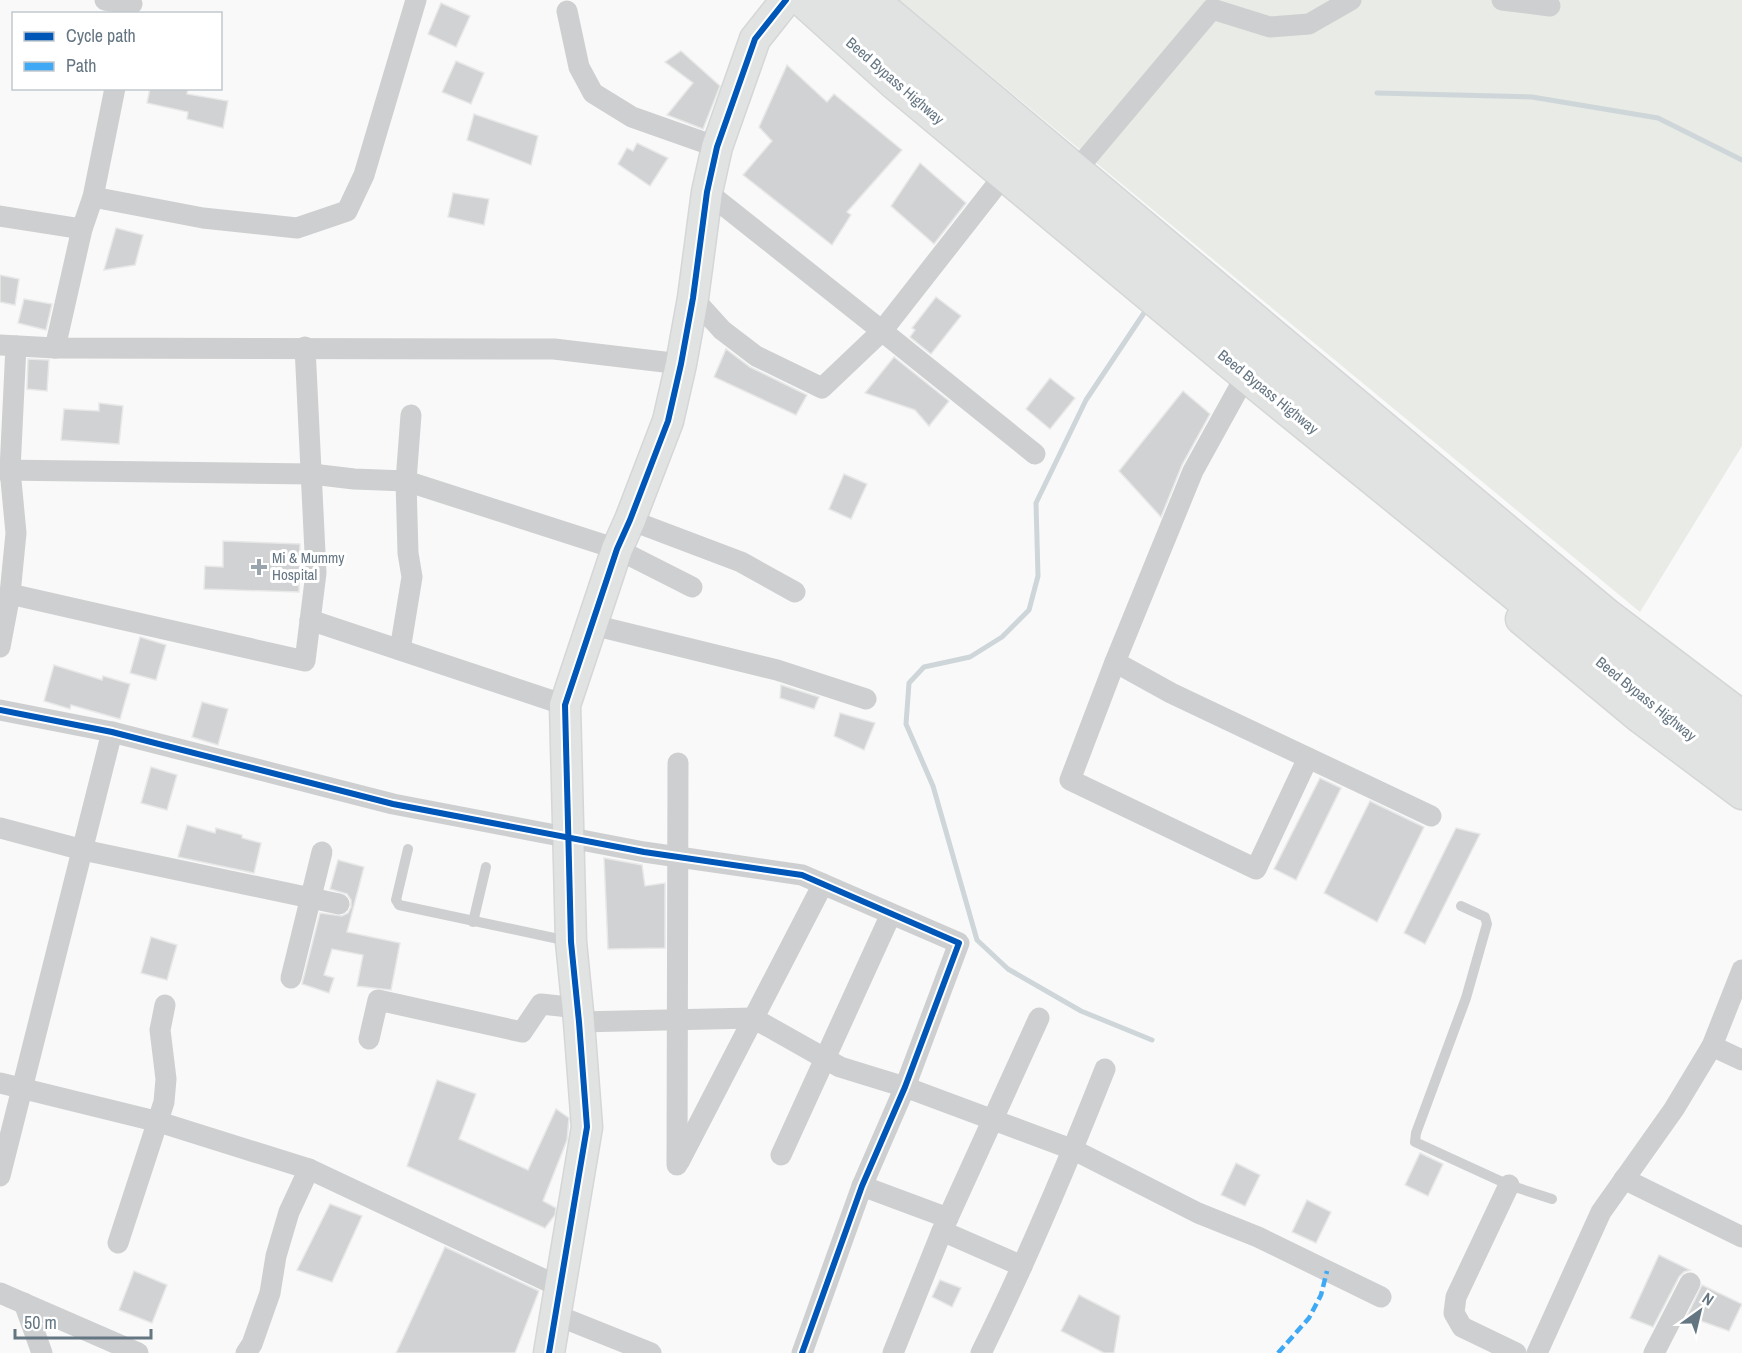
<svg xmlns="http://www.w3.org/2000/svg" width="1742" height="1353" font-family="'Archivo Narrow',sans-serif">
<rect width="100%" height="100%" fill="#f9f9f9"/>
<!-- green -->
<polygon fill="#e8ebe6" points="899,0 1742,0 1742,446 1640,612"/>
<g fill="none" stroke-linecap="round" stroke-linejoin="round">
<!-- stream -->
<g stroke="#ced6d9" stroke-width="5">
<polyline points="1377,93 1532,97 1658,118 1742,160"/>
<polyline points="1144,313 1086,400 1036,503 1038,576 1029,610 1002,637 970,657 924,667 909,683 906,724 933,786 977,940 1008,969 1081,1011 1152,1040"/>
</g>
</g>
<!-- building -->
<g fill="#d0d2d3" stroke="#e8e8e8" stroke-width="1.5">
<polygon points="441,3 470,16 456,47 428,34"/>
<polygon points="681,51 720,86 703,129 667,115 693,83 665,62"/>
<polygon points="456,61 484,73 471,104 442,92"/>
<polygon points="787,65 827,102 834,94 902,150 847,212 851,215 832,245 743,175 772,141 759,127"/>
<polygon points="150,88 188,88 187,94 228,101 223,128 187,119 188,112 147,103"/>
<polygon points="474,114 538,136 531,165 467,140"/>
<polygon points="637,143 668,158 650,186 618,164 627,148 633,151"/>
<polygon points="920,163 966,203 934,244 891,206"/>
<polygon points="453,193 489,199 484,225 448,217"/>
<polygon points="116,228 143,235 135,265 104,270"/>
<polygon points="0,275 19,279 15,305 0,302"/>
<polygon points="936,297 961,316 931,354 910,337 915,330 912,328"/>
<polygon points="24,299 52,304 46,330 18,323"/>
<polygon points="726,349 750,367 807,395 796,415 714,377"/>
<polygon points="894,357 949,401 929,426 915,410 865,393"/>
<polygon points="28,359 49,360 47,391 27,389"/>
<polygon points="1050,378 1075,398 1050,429 1026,409"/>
<polygon points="1183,391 1210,414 1182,465 1161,517 1119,471"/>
<polygon points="99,403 123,406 119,444 61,440 64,409 99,411"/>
<polygon points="844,474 867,484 851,519 829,509"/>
<polygon points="223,541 300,544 299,592 204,589 205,566 223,567"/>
<polygon points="140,637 166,645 156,680 130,673"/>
<polygon points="54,665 102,680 103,676 130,684 120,719 71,705 70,709 44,701"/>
<polygon points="781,685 819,697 814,709 780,698"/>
<polygon points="202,702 228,709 218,745 192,737"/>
<polygon points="840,713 875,723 864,750 834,736"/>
<polygon points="151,767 177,775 167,810 141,803"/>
<polygon points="1320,778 1341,788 1296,880 1274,869"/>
<polygon points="1370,801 1424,827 1377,922 1324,893"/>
<polygon points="187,825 215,833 216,828 242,835 242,838 261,843 254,873 178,857"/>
<polygon points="1456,828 1480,834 1425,944 1404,933"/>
<polygon points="604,858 642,865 645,886 665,883 665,948 608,949"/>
<polygon points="338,860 364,867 347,932 400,943 391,990 357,986 363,955 332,949 324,975 334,978 329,993 302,984 320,913 342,916 348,913 351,907 351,900 347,894 330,889"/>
<polygon points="151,937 177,945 167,980 141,973"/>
<polygon points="437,1080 476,1094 459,1139 528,1170 556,1109 569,1118 567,1140 543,1201 556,1208 555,1215 545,1228 407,1166"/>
<polygon points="1420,1153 1443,1164 1428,1196 1405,1185"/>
<polygon points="1236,1163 1260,1175 1245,1206 1221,1195"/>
<polygon points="1307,1200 1331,1212 1316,1243 1292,1232"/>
<polygon points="330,1204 362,1216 332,1282 297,1270"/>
<polygon points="445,1247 539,1291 515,1353 396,1353"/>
<polygon points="1659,1255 1690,1270 1684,1272 1679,1277 1653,1327 1630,1318"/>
<polygon points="134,1271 167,1285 152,1323 119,1310"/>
<polygon points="940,1280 961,1288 952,1307 932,1297"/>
<polygon points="1702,1285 1742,1304 1729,1331 1687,1316"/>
<polygon points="1079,1295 1120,1316 1114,1353 1104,1353 1061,1331"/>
</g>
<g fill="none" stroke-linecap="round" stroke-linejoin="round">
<defs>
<g id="secondary">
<polyline points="874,0 1607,614 1742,716"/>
<polyline points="1521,619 1639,717 1742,794"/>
<polyline points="549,1353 587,1127 579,1022 571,942 565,705 617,549 630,520 668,421 681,364 693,298 707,192 717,147 755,39 786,0"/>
</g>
<g id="highway">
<polyline points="803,0 894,82 1246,375 1655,707 1742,774"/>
<polyline points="840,0 1515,559 1640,665 1742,740"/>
</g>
</defs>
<!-- secondary casing -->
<use href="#secondary" stroke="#d5d6d7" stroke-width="33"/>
<!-- highway casing -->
<use href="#highway" stroke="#d5d6d6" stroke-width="36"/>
<!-- lane -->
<g stroke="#cecfd0" stroke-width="10">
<polyline points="408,849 396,900 399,905 568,941"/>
<polyline points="1461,906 1485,917 1487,924 1466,998 1416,1133 1415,1142 1509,1185 1552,1199"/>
<polyline points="473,922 486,867"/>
</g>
<!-- street -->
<g stroke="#cecfd0" stroke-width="21">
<polyline points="105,0 132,4"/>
<polyline points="1502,0 1550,6"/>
<polyline points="567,11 579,67 593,93 632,117 717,147"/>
<polyline points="115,88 93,197 203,218 297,228 347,211 364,175 416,0"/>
<polyline points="1068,180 1212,9 1270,27 1309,24 1351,0"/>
<polyline points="707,192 882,331 1005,174"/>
<polyline points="0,216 82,229"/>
<polyline points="693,298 722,330 756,356 822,388 882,331 1035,454"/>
<polyline points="0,345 55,348 554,349 681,364"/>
<polyline points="55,348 82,229 93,197"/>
<polyline points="1246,375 1193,471 1115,662 1171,693 1431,816"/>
<polyline points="0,470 312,474 354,479 406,481 617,549 692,587"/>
<polyline points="630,520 741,562 795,592"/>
<polyline points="10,594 305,661 316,573 305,347"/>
<polyline points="310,620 565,705"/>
<polyline points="593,625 777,670 866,699"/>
<polyline points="0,647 10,594 16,533 10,470 16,346"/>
<polyline points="400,650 412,577 408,553 406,481 411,415"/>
<polyline points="1115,662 1070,780 1256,869 1308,758"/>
<polyline points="0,710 112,732 393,804 644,852 802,875 959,943 905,1087 862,1186 802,1353"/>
<polyline points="0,828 83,850 339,904"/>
<polyline points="291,978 322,852"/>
<polyline points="579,1022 753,1018 840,1067 905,1087 1074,1150 1198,1213 1258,1237 1381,1297"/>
<polyline points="369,1039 378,1000 522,1032 541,1004 578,1008"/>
<polyline points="1712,1046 1742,1060"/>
<polyline points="0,1083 159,1122 309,1169 560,1287"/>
<polyline points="781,1155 891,914"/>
<polyline points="679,1162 823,884"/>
<polyline points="677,1165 678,763"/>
<polyline points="0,1176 112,732"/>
<polyline points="1624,1179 1742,1237"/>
<polyline points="1509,1185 1456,1297 1454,1313 1462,1327 1516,1353"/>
<polyline points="862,1186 948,1218"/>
<polyline points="942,1231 1022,1266"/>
<polyline points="118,1243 164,1102 166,1079 160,1030 165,1005"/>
<polyline points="0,1293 138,1353"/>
<polyline points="24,1303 42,1353"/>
<polyline points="556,1315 651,1353"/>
<polyline points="246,1353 252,1344 270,1293 276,1256 289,1212 309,1169"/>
<polyline points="893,1353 942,1231 1039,1018"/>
<path d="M981 1353C1027 1260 1067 1165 1105 1069"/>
<polyline points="1537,1353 1601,1212 1674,1109 1712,1046 1742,970"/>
<polyline points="1654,1353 1690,1283"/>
</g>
<!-- secondary -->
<use href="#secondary" stroke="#e1e2e2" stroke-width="30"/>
<!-- highway -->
<use href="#highway" stroke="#e1e2e2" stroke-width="33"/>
<!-- quiet -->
<polyline stroke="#3fa9f5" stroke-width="4.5" stroke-dasharray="9 4.5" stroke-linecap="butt" points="1278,1353 1309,1318 1321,1295 1327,1271"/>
<defs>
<g id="cycleway">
<polyline points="0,710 112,732 393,804 644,852 802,875 959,943 905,1087 862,1186 802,1353"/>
<polyline points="549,1353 587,1127 579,1022 571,942 565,705 617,549 630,520 668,421 681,364 693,298 707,192 717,147 755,39 786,0"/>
</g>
</defs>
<!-- cycleway casing -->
<use href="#cycleway" stroke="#fff" stroke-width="10"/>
<!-- cycleway -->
<use href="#cycleway" stroke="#0057b8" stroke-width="6"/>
</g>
<!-- markers -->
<path fill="#99a4ac" stroke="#fff" stroke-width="2" d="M256 558h6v6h6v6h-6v6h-6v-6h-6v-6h6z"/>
<g text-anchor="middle" stroke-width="6" stroke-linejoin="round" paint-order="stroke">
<!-- street labels -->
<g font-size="15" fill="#657683" stroke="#fff">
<text transform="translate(895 81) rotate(41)" y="5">Beed Bypass Highway</text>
<text transform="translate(1268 392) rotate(39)" y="5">Beed Bypass Highway</text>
<text transform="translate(1646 699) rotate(39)" y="5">Beed Bypass Highway</text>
</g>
<!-- poi labels -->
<g font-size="15" fill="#657683" stroke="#fff" text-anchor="start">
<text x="272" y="563">Mi &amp; Mummy<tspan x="272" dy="17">Hospital</tspan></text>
</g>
</g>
<!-- legend -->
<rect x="12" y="12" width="210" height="78" fill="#ffffff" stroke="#c1c8cd" stroke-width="1.5"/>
<rect x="24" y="32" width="30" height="9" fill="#0057b8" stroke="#c1c8cd" stroke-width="1.5"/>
<text x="66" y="42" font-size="18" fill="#657683">Cycle path</text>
<rect x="24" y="62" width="30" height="9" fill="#3fa9f5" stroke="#c1c8cd" stroke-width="1.5"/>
<text x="66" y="72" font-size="18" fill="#657683">Path</text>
<!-- north arrow -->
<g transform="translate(1700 1311) rotate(34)" stroke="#ffffff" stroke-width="4.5" paint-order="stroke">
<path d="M0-4.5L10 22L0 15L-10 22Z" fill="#657683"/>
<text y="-9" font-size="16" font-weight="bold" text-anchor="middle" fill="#657683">N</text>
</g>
<!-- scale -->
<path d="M15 1329v9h136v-9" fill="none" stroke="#657683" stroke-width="3"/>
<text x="24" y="1329" font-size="18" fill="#657683" stroke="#ffffff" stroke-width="4.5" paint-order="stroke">50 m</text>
</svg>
